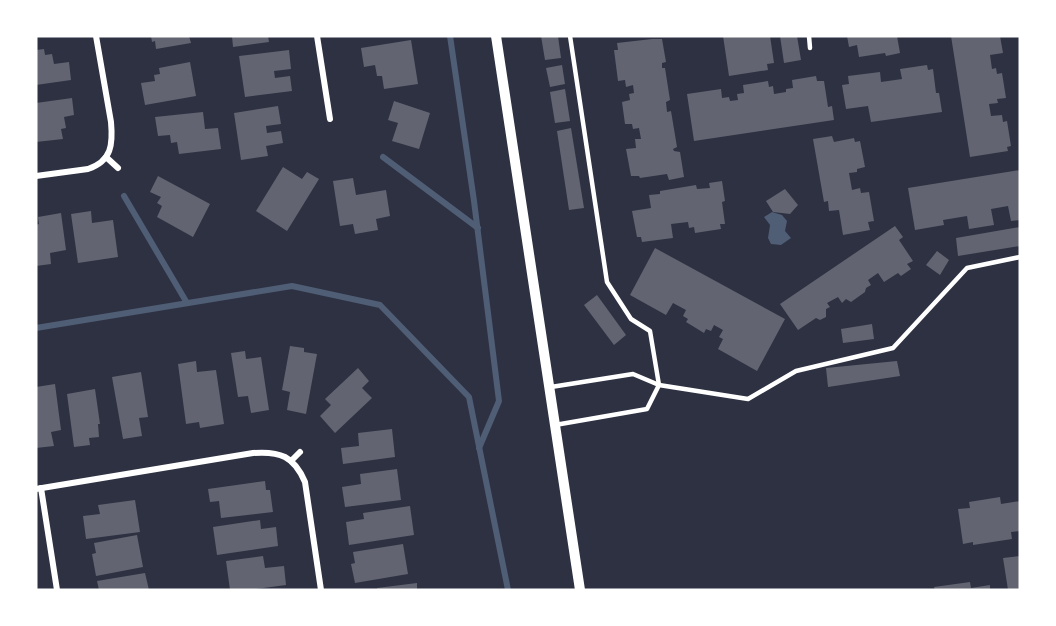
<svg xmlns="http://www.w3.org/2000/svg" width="1056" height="626" font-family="Montserrat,sans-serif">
<rect width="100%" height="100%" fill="#2d3142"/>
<!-- water -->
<polygon fill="#4f5d75" points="772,212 782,215 787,221 785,231 791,238 781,245 771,244 768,238 770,225 764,217"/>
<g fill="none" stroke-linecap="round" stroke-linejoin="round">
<!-- stream -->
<g stroke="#4f5d75" stroke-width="6">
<polyline points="450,36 474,201 499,401 479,448"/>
<polyline points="383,157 478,228"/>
<polyline points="124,196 187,303"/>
<polyline points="36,328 292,286 380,305 469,397 508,590"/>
</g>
</g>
<!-- building -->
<g fill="#626471">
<polygon points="151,36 189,36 191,43 156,49 155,41 152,42"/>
<polygon points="232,36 268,36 269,42 233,47"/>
<polygon points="541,36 558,36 561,58 545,60"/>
<polygon points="723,36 770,36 774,63 767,64 768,70 729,76"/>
<polygon points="780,36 797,36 801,60 784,63"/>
<polygon points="847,36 897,36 900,53 886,56 885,53 859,57 857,45 849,47"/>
<polygon points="951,36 1000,36 1003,53 990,55 992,69 996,68 997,74 1002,73 1006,98 997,99 998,103 989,104 991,116 1002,115 1003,122 1007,121 1011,146 1007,147 1008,151 970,157"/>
<polygon points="652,39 662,39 666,62 662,63 662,68 665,68 670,100 666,102 667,112 671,111 677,147 673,149 674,151 680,152 684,177 669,180 667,174 640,178 639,176 631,176 626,149 636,148 635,139 641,139 639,128 633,129 632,124 625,124 622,102 630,100 629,94 634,93 633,85 626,87 625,80 618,81 614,50 618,50 617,43"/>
<polygon points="411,40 418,84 384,89 382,76 377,76 375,65 364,67 361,48"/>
<polygon points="44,49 45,55 52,54 54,64 69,62 71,80 36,85 36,50"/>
<polygon points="289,50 291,69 274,71 275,78 290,76 292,91 245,97 239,56"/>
<polygon points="190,62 196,96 145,105 141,83 155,81 154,75 160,74 159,68"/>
<polygon points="562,65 565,84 550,87 546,68"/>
<polygon points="927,65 928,70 933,69 936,93 939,93 942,112 871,122 868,106 846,109 842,85 849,84 848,76 880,72 881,82 902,79 900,69"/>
<polygon points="816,76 817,81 824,81 828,107 832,106 834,120 694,141 687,94 721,89 722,98 729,97 730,101 738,100 737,94 744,93 743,85 768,81 769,87 773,86 774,94 786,92 786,89 793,88 792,80"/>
<polygon points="565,89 570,121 555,123 550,92"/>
<polygon points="72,98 74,115 64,117 66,128 61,129 63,139 36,142 36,103"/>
<polygon points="394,101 430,113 419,149 392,141 398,123 388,120"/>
<polygon points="278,106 281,124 266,126 267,133 281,131 283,143 266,146 268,156 241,160 234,113"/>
<polygon points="203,112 205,129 218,128 221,149 179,154 177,142 171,143 170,135 158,136 155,117"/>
<polygon points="571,128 584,208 569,210 557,131"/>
<polygon points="832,136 834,142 854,138 855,142 860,141 865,167 857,169 857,172 849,173 852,190 860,188 861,193 869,192 874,221 868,222 870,230 843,235 839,210 829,211 828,201 824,202 813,139"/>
<polygon points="283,167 302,179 307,172 319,179 287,231 256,211"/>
<polygon points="1020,170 1020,220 1011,221 1008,206 991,209 994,225 969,229 967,216 943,220 944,225 915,230 908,188"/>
<polygon points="158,176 210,204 193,237 157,217 162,206 157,203 161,197 150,192"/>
<polygon points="353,178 356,195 386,190 390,216 376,219 378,230 355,234 353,224 340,226 333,181"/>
<polygon points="722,181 725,201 722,202 725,224 720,224 721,229 695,233 694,227 689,228 688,222 671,224 673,238 642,242 641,237 637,237 632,211 651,208 649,195 660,194 660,191 696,185 697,189 710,188 709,183"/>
<polygon points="785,189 798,205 790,214 773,212 766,201"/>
<polygon points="91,211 92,223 113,220 118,257 78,263 71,214"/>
<polygon points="61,213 66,250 50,253 51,264 36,266 36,225 39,224 38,217"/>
<polygon points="895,226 903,237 899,240 913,261 907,264 911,269 901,276 898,273 884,282 878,273 868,280 871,285 866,288 865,292 851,302 846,299 842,303 838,297 827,303 830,307 826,309 826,317 820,320 816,318 798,330 780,304"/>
<polygon points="1020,227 1020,246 958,256 956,238"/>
<polygon points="655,248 785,319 757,371 718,349 723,339 719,337 723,330 714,325 711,331 706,329 704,333 686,322 688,319 683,316 686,310 673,303 666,315 630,295"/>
<polygon points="937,251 949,260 940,275 926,265"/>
<polygon points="597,295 626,335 614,345 584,305"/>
<polygon points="872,324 874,339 843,343 841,329"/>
<polygon points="290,346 304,348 304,352 317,354 306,414 287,410 290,392 282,390"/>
<polygon points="245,351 246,359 261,357 269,410 251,413 248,396 238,397 231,353"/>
<polygon points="196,361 197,372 216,370 224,424 200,428 199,422 186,424 178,364"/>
<polygon points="897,361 900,376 828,387 826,368"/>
<polygon points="358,368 369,381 362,388 372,398 335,433 320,416 331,405 325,399"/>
<polygon points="141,372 148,417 139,418 142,436 123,439 112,377"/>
<polygon points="55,384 61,430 51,432 54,446 36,448 36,387"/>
<polygon points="95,389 100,424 98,424 99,437 89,438 90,445 74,447 67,394"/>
<polygon points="392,429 395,457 343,464 341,448 359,446 358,433"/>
<polygon points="397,469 401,500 345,507 342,487 361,484 360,474"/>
<polygon points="265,481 266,490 270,490 273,512 221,518 219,501 210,502 208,489"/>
<polygon points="1000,497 1001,504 1020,501 1020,531 1011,532 1012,539 973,545 973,542 963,544 958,509 970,508 969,502"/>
<polygon points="135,500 140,532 86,539 83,516 100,514 98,505"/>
<polygon points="410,506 414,535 349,545 346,522 364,519 363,513"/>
<polygon points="260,520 261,529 276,527 278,546 217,555 213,527"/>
<polygon points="137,535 143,567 96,576 92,554 96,553 94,543"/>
<polygon points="403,544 408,574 355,583 351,564 355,563 353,552"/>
<polygon points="263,556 265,568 284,566 286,585 248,590 230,590 226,561"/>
<polygon points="1020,556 1020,590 1008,590 1003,558"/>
<polygon points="145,573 149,590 99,590 97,581"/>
<polygon points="970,582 971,588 990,585 990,590 935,590 934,587"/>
<polygon points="417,583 417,590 377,590 377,588"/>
</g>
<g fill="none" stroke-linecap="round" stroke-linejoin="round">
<!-- service -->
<g stroke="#fff" stroke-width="4.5">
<polyline points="570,36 607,282 631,319 650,331 659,385"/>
<polyline points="809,36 810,48"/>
<polyline points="551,387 633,374 659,385 748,399 796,371 893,348 967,268 1020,257"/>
<polyline points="555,425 647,409 659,385"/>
</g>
<!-- minor -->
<g stroke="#fff" stroke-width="6">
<polyline points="317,36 330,119"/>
<polyline points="106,157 118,168"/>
<path d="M36 176 88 169C112 161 113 144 111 122L96 36"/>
<polyline points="291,461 300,452"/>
<polyline points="41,488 57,590"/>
<path d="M36 489 253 453C280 451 294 456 305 482L321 590"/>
</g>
<!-- tertiary -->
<polyline stroke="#fff" stroke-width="10" points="496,36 580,590"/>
</g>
<!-- border -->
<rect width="1056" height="626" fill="none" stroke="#ffffff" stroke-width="75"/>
</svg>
